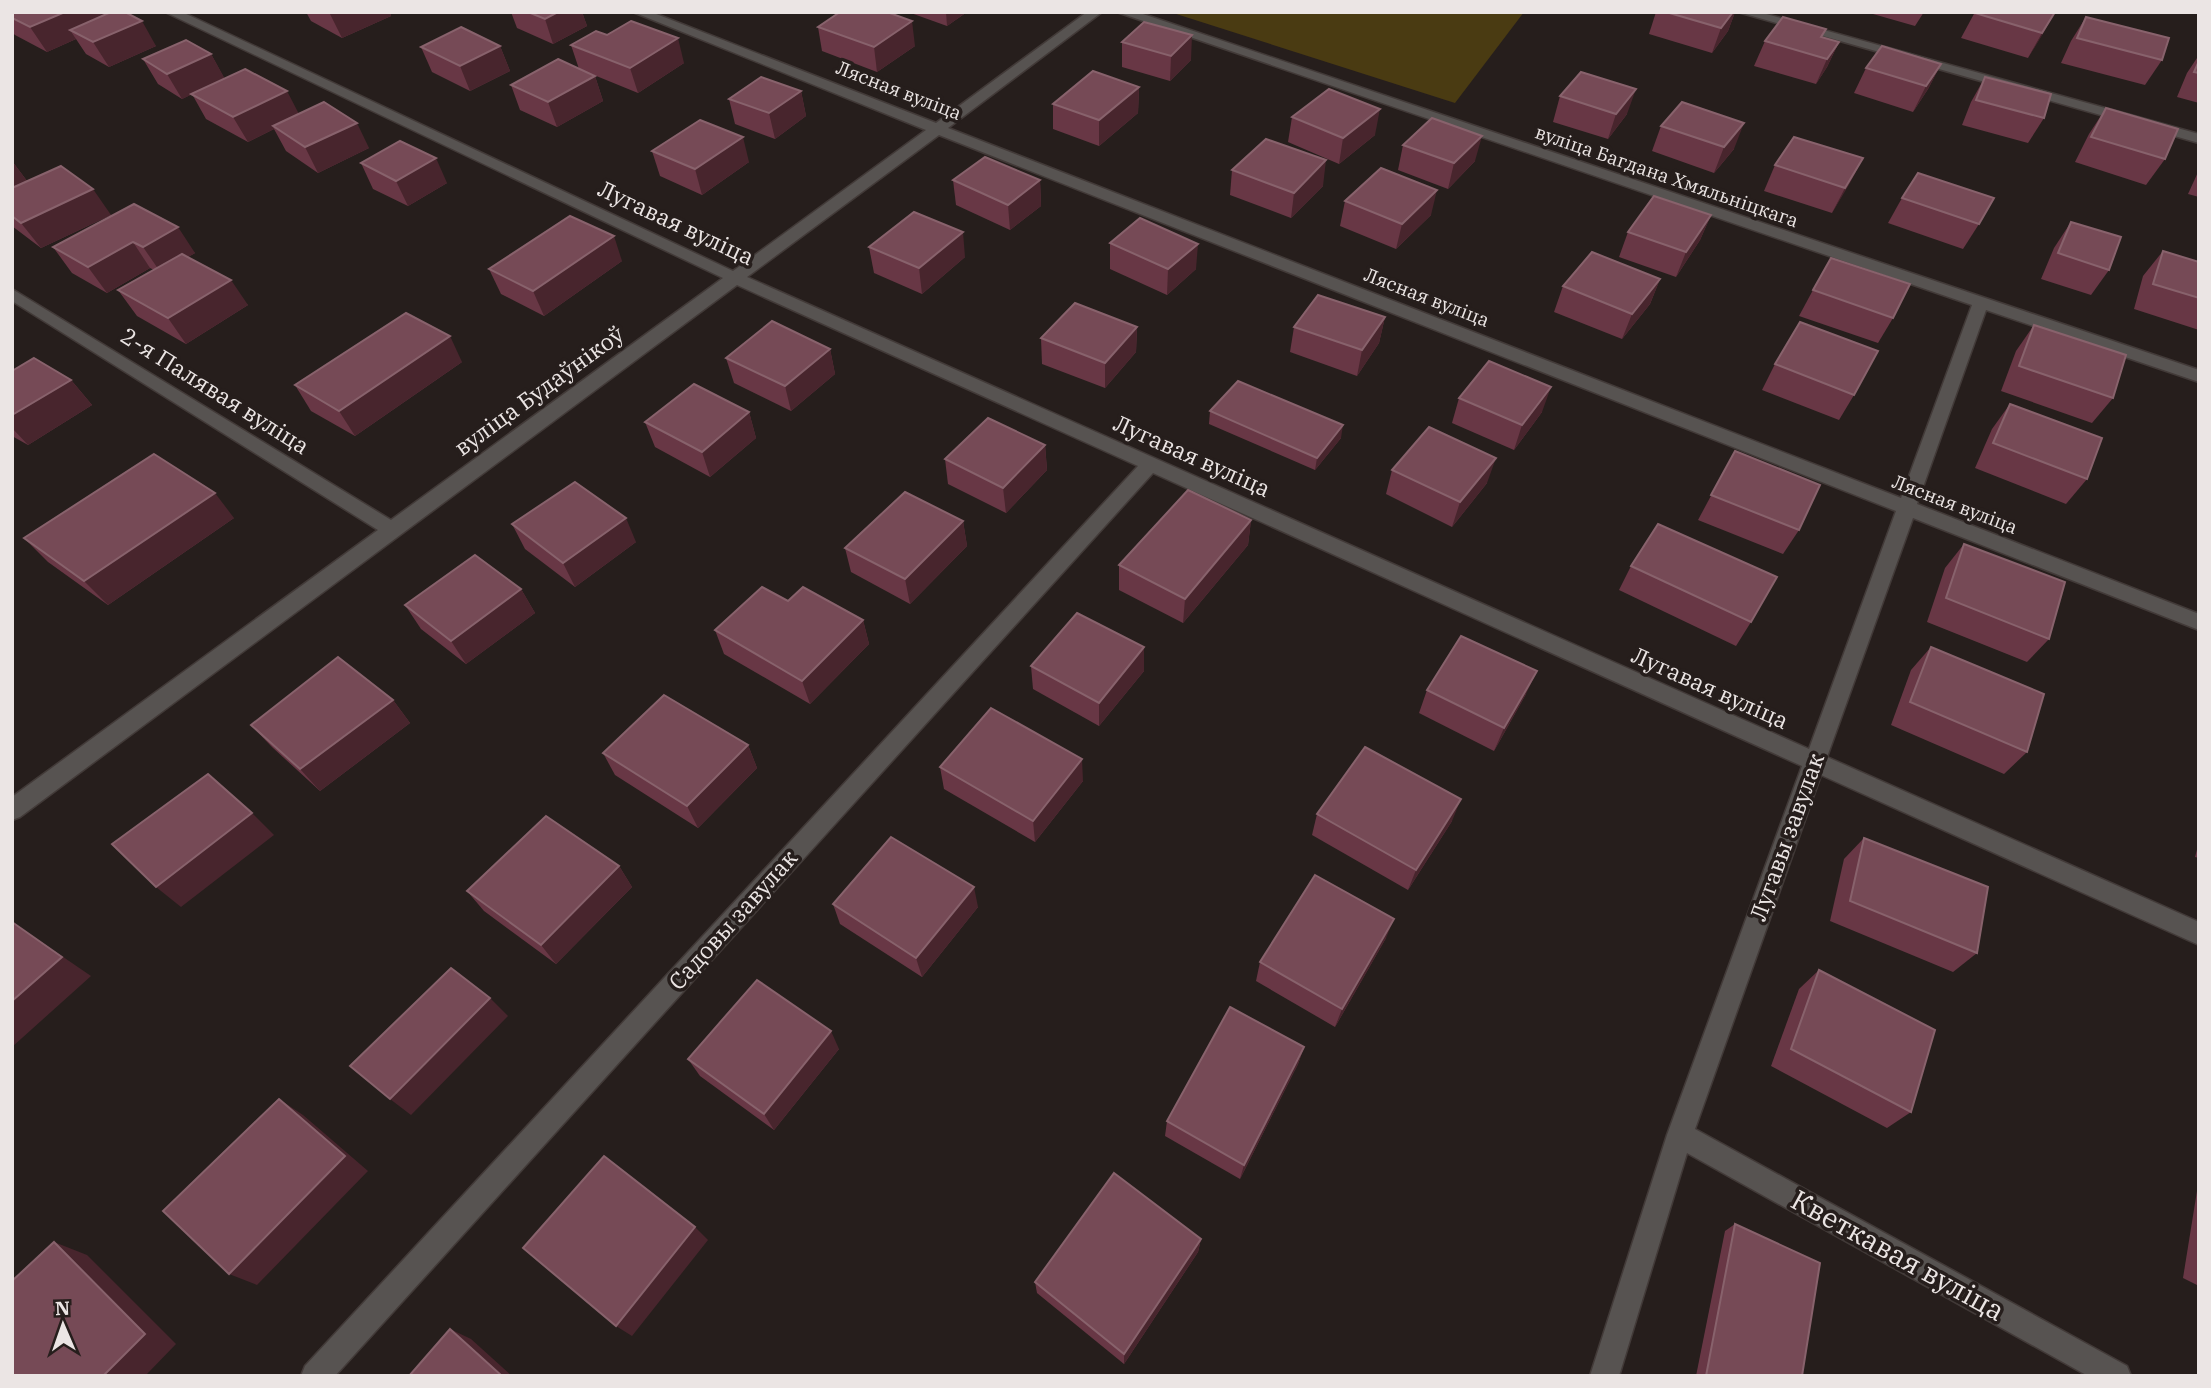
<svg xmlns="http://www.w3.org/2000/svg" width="2211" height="1388" font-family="'IBM Plex Serif',serif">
<rect width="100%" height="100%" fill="#261e1c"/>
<!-- green -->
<polygon fill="#4a3b12" points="1170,12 1524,12 1455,103"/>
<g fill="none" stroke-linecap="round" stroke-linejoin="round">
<defs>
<g id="minor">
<path d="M165 12H182L733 271 926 130 633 12H651L936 123 1087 12H1102L948 128 1901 498 1972 305 1117 12H1137L2199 370V382L1986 310 1917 504 2199 614V630L1913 518 1827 757 2199 922V945L1821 775 1695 1129 2127 1366 2131 1376H2088L1687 1153 1619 1376H1590L1667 1135 1802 766 1153 473 335 1376H301L305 1366 1138 466 737 285 20 817 12 820V797L378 530 12 301V289L391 520 723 278ZM939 135 1896 511 1809 749 747 277Z"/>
<polygon points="1738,12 1759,12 2199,134 2199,143"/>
</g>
</defs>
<!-- minor casing -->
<use href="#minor" stroke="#423a38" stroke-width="3"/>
<!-- minor -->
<use href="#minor" fill="#575351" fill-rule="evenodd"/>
</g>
<!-- wall -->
<g fill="#683745">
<polygon points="12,12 105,15 156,46 109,67 86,54 76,39 47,52 15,35 12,32"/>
<polygon points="306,12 390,12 391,16 342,38 311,21"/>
<polygon points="511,12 582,12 587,26 553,44 517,28"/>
<polygon points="908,12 967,12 947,26"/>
<polygon points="1656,12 1735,12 1728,31 1712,53 1649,34"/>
<polygon points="1866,12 1924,12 1915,26"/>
<polygon points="1975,12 2055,12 2028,58 1961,38"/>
<polygon points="2086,17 2162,60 2145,85 2061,63 2071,41"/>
<polygon points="818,27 915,46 877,72 822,51"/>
<polygon points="1823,38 1839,42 1827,67 1816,84 1754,66 1765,41"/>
<polygon points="1122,42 1191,60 1170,81 1122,67"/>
<polygon points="571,45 684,63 638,93 589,73 595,76 603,101 557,127 520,110 511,85 579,69"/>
<polygon points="500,46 510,71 470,91 432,72 421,47"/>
<polygon points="211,54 224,78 369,148 318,173 286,151 274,129 248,142 206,119 192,94 182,99 158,84 143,59"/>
<polygon points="2199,55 2199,103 2177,97 2187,73"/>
<polygon points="1941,64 1928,89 1913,112 1854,93 1866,68"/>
<polygon points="1985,77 2044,118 2028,143 1962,125 1971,102"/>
<polygon points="1139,87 1138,113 1099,146 1053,129 1053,104"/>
<polygon points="801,91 806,116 775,139 735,124 729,99"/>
<polygon points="1560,96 1627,114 1608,139 1553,122"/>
<polygon points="2106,108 2165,159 2146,185 2075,162 2089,134"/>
<polygon points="1292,117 1375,135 1339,164 1288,142"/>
<polygon points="1661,126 1734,149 1714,173 1652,151"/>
<polygon points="1403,145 1475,161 1448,189 1398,170"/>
<polygon points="652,151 749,162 702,195 660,176"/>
<polygon points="1863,158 1832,213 1764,191 1775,165"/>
<polygon points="12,161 27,181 111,215 41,248 12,226"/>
<polygon points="361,163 447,183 408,206 373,189"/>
<polygon points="1232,170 1323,186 1291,218 1230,195"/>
<polygon points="2199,170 2199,197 2188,194"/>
<polygon points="953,180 1040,180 1041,206 1010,230 956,205"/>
<polygon points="1902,198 1979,224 1963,249 1888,223"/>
<polygon points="1345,201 1431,215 1396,249 1340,226"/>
<polygon points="134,204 195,253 188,257 248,305 186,344 137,316 118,290 154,270 150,268 107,293 72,273 53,247"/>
<polygon points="1711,215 1700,240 1676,277 1619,257 1628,232"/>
<polygon points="2071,222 2109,270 2091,295 2041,279 2054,248"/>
<polygon points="1110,243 1196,269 1167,295 1110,269"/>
<polygon points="869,247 965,257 922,294 874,273"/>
<polygon points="2163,251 2199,262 2199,330 2134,309 2143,276"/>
<polygon points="622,261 544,316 501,294 489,269"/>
<polygon points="1660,279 1650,304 1622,339 1554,312 1563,286"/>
<polygon points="1813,290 1893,318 1878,343 1799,316"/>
<polygon points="1385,317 1379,343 1357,376 1290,352 1294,327"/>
<polygon points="2034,325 2113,398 2092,423 2001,391 2016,351"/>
<polygon points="1137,327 1136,352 1105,388 1042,364 1041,338"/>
<polygon points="830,349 835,374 791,411 734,383 726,358"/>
<polygon points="462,362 355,436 311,411 295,385"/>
<polygon points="1775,364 1854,395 1839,420 1762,390"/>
<polygon points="12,371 71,380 92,405 28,445 12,436"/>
<polygon points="1459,398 1542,412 1514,450 1452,423"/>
<polygon points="2010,404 2087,479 2066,504 1975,468 1992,429"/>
<polygon points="1210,411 1341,438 1315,470 1209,424"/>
<polygon points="749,412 756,438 710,477 655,447 645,422"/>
<polygon points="1045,445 1047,470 1006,513 948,484 945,459"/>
<polygon points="1735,451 1799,530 1783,554 1698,520"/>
<polygon points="1392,470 1487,483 1452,527 1386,494"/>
<polygon points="234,518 108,605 48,562 24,538"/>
<polygon points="1251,520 1248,545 1183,623 1119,590 1119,565"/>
<polygon points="963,521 967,546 910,604 851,572 845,548"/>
<polygon points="512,524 636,542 575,587 525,549"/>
<polygon points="1964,544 2049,639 2027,662 1927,622 1945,568"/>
<polygon points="1631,566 1751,622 1736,646 1619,590"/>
<polygon points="521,589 535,613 466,664 421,629 405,605"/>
<polygon points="788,601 863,620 869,644 810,704 724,654 715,630"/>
<polygon points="1931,647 2027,752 2004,774 1891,725 1911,670"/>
<polygon points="1031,666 1144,671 1099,726 1033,689"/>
<polygon points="1427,690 1526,694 1494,751 1419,713"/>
<polygon points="393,700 410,723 320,791 272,747 251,725"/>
<polygon points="748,745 757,768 698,828 615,775 603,753"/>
<polygon points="940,767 1083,781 1035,842 944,789"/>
<polygon points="1317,814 1452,821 1408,890 1312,835"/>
<polygon points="1864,838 1977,953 1953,972 1830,921 1844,859"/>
<polygon points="2199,842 2199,858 2195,857"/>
<polygon points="619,866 632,887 556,964 484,911 467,891"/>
<polygon points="833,904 978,907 922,977 840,924"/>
<polygon points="1386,938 1335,1027 1256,981 1260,962"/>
<polygon points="1819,970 1911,1112 1887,1128 1771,1066 1799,989"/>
<polygon points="1304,1047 1298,1064 1240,1179 1165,1136 1167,1121"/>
<polygon points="839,1049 774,1130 700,1076 688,1059"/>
<polygon points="2199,1190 2199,1286 2183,1278 2197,1191"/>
<polygon points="1735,1224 1802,1376 1696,1376 1725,1231"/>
<polygon points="1201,1239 1198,1252 1124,1364 1037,1293 1035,1282"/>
</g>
<!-- shaded-wall -->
<g fill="#48252d">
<polygon points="65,12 103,12 110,24 70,30 76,39 47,52 30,27"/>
<polygon points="333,12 390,12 391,16 342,38 330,14"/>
<polygon points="558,12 582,12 587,26 553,44 545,19"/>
<polygon points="946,12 967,12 947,26"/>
<polygon points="1733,12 1735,12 1728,31 1712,53 1721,28"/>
<polygon points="2055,12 2041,37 2028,58 2042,33"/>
<polygon points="142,21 156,46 109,67 93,42"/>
<polygon points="912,21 915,46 877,72 874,47"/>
<polygon points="1192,35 1191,60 1170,81 1171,56"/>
<polygon points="678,38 684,63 638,93 630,68"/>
<polygon points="1839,42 1827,67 1816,84 1827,59"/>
<polygon points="500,46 510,71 470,91 460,66"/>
<polygon points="211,54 225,79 182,99 167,74"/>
<polygon points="1941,64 1928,89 1913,112 1926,86"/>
<polygon points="595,76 603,101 557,127 548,102"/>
<polygon points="1139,87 1138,113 1099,146 1099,120"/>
<polygon points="1636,89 1627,114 1608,139 1616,114"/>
<polygon points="287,91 300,116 273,126 274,129 248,142 233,117"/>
<polygon points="801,91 806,116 775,139 769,113"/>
<polygon points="1380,109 1375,135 1339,164 1343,138"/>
<polygon points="357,123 369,148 318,173 305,147"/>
<polygon points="1744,123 1734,149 1714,173 1724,147"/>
<polygon points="1482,136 1475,161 1448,189 1454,163"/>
<polygon points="743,137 749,162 702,195 695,169"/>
<polygon points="436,158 447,183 408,206 396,181"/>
<polygon points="1863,158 1850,183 1832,213 1845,188"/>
<polygon points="1326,160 1323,186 1291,218 1294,193"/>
<polygon points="12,161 30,185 12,194"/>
<polygon points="1040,180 1041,206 1010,230 1008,205"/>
<polygon points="93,189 111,215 41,248 21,223"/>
<polygon points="1437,190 1431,215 1396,249 1402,224"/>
<polygon points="1711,215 1700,240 1676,277 1686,252"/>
<polygon points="178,227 195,253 161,273 143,247"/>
<polygon points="963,232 965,257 922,294 919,268"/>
<polygon points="614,236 622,261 544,316 533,291"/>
<polygon points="133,242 150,268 107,293 88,267"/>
<polygon points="1198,244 1196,269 1167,295 1168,269"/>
<polygon points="1660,279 1650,304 1622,339 1632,314"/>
<polygon points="231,280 248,305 186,344 168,318"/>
<polygon points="1385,317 1379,343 1357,376 1362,350"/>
<polygon points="1137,327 1136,352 1105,388 1105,363"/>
<polygon points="450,336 462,362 355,436 339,411"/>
<polygon points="830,349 835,374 791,411 785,386"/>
<polygon points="71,380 92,405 28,445 12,428 12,415"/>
<polygon points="1551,387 1542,412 1514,450 1522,425"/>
<polygon points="749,412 756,438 710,477 702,452"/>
<polygon points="1343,425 1341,438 1315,470 1317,458"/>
<polygon points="1045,445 1047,470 1006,513 1003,488"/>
<polygon points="1496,458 1487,483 1452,527 1460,502"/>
<polygon points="215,493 234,518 108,605 84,581"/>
<polygon points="626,518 636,542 575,587 563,563"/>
<polygon points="1251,520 1248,545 1183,623 1185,599"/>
<polygon points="963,521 967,546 910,604 905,579"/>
<polygon points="521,589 535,613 466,664 451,641"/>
<polygon points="863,620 869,644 810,704 802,681"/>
<polygon points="1144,647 1144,671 1099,726 1099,703"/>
<polygon points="1537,671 1526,694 1494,751 1504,728"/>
<polygon points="393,700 410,723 320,791 300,769"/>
<polygon points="748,745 757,768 698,828 687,806"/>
<polygon points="1082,759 1083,781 1035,842 1033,821"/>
<polygon points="1461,799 1452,821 1408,890 1416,870"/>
<polygon points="252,813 274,835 181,907 156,887"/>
<polygon points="619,866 632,887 556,964 541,945"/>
<polygon points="974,887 978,907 922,977 916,958"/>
<polygon points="1394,919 1386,938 1335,1027 1342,1009"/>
<polygon points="12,922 91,976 12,1047"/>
<polygon points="490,998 508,1016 411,1115 390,1099"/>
<polygon points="831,1031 839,1049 774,1130 764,1114"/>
<polygon points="1304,1047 1298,1064 1240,1179 1244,1165"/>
<polygon points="279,1099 303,1115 368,1171 257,1285 229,1274"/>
<polygon points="695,1227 708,1240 632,1336 616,1326"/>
<polygon points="1201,1239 1198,1252 1124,1364 1124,1354"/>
<polygon points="54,1242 87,1255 176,1344 145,1376 103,1376"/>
<polygon points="450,1329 471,1339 512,1376 502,1376"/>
</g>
<!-- building -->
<g fill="#764a56" stroke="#88626c" stroke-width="2">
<polygon points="12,12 65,12 30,27 12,18"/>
<polygon points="111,12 125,12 142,21 93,42 70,30"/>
<polygon points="528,12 558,12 545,19"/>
<polygon points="840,12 887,12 912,21 874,47 818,27"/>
<polygon points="1666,12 1733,12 1721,28"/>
<polygon points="1975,12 2055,12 2042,33 1975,13"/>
<polygon points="1783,17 1826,29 1821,37 1839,42 1827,59 1765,41"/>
<polygon points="2086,17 2169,38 2162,60 2077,38"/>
<polygon points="631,21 678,38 630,68 571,45 596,31 607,35"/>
<polygon points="1144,22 1192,35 1171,56 1122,42"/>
<polygon points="461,27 500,46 460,66 421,47"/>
<polygon points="186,40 211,54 167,74 143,59"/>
<polygon points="1882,46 1941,64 1926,86 1866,68"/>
<polygon points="558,59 595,76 548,102 511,85"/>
<polygon points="2199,61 2199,73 2194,72"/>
<polygon points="245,69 287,91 233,117 191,94"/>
<polygon points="1093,71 1139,87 1099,120 1053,104"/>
<polygon points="1581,72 1636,89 1616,114 1560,96"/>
<polygon points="761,77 801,91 769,113 729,99"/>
<polygon points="1985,77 2051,94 2044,118 1976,100"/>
<polygon points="1329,89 1380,109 1343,138 1292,117"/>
<polygon points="324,102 357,123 305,147 273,126"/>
<polygon points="1682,102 1744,123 1724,147 1661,126"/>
<polygon points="2106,108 2178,129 2165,159 2091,137"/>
<polygon points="1432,118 1482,136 1454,163 1403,145"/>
<polygon points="700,120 743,137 695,169 652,151"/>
<polygon points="1794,137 1863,158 1845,188 1775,165"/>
<polygon points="1266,139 1326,160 1294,193 1232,170"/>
<polygon points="400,141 436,158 396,181 361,163"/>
<polygon points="985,157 1040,180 1008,205 953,180"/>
<polygon points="61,166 93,189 21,223 12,216 12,188"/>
<polygon points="1381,168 1437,190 1402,224 1345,201"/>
<polygon points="1918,173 1994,198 1979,224 1902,198"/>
<polygon points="1654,196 1711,215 1686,252 1628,232"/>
<polygon points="134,204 178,227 143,247 133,242 88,267 53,247"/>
<polygon points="914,212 963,232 919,268 869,247"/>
<polygon points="570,216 614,236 533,291 489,269"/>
<polygon points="1140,218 1198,244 1168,269 1110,243"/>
<polygon points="2071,222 2121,237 2109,270 2058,253"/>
<polygon points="2163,251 2199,262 2199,298 2153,284"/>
<polygon points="1592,252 1660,279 1632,314 1563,286"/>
<polygon points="182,254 231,280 168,318 118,290"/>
<polygon points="1831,258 1910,284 1893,318 1813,290"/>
<polygon points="1318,295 1385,317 1362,350 1294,327"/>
<polygon points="1075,303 1137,327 1105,363 1041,338"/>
<polygon points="406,313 450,336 339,411 295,385"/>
<polygon points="772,321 830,349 785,386 726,358"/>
<polygon points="1800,322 1878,351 1854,395 1775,364"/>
<polygon points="2034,325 2126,355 2113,398 2019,366"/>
<polygon points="34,358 71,380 12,415 12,371"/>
<polygon points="1489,361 1551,387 1522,425 1459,398"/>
<polygon points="1238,381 1343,425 1317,458 1210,411"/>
<polygon points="694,384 749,412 702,452 645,422"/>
<polygon points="2010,404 2102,438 2087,479 1993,443"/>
<polygon points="988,418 1045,445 1003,488 945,459"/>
<polygon points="1429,427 1496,458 1460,502 1392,470"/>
<polygon points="1735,451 1820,485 1799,530 1711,495"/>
<polygon points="154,454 215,493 84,581 24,538"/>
<polygon points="575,482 626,518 563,563 512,524"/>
<polygon points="1188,490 1251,520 1185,599 1119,565"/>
<polygon points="905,492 963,521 905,579 845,548"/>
<polygon points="1658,524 1777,577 1751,622 1631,566"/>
<polygon points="1964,544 2065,582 2049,639 1946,598"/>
<polygon points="475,555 521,589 451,641 405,605"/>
<polygon points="762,587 788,601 803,587 863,620 802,681 715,630"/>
<polygon points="1077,613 1144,647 1099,703 1031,666"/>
<polygon points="1461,636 1537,671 1504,728 1427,690"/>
<polygon points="1931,647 2044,694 2027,752 1910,702"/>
<polygon points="338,657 393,700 300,769 251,725"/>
<polygon points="664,695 748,745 687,806 603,753"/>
<polygon points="991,708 1082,759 1033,821 940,767"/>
<polygon points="1365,747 1461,799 1416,870 1317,814"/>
<polygon points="208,774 252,813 156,887 112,844"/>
<polygon points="546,816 619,866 541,945 467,891"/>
<polygon points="891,837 974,887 916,958 833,904"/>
<polygon points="1864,838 1988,887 1977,953 1850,901"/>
<polygon points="1315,875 1394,919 1342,1009 1260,962"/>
<polygon points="12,922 62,957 12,1001"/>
<polygon points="451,968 490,998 390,1099 350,1066"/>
<polygon points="1819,970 1935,1030 1911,1112 1791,1049"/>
<polygon points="757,980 831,1031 764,1114 688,1059"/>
<polygon points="1230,1007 1304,1047 1244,1165 1167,1121"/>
<polygon points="279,1099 345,1156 229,1274 163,1211"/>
<polygon points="604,1156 695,1227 616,1326 523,1248"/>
<polygon points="1114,1173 1201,1239 1124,1354 1035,1282"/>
<polygon points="1735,1224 1820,1263 1802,1376 1706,1376"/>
<polygon points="54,1242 145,1334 103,1376 12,1376 12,1281"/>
<polygon points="450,1329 502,1376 409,1376"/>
</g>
<g text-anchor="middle" stroke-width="7" stroke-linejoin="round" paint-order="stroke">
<!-- far-street labels -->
<g font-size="19" fill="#ebe5e4" stroke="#261e1c">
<text transform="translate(899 90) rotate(21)" y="7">Лясная вуліца</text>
<text transform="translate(1667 176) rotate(19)" y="7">вуліца Багдана Хмяльніцкага</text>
<text transform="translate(1427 297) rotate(21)" y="7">Лясная вуліца</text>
<text transform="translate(1955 504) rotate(21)" y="7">Лясная вуліца</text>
</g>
<!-- street labels -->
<g font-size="23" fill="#ebe5e4" stroke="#261e1c">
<text transform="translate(676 223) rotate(25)" y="8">Лугавая вуліца</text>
<text transform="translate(215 391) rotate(32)" y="8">2-я Палявая вуліца</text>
<text transform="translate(539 391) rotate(-36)" y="8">вуліца Будаўнікоў</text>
<text transform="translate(1192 456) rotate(24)" y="8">Лугавая вуліца</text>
<text transform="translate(1710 688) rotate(24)" y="8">Лугавая вуліца</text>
<text transform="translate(1787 837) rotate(-70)" y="8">Лугавы завулак</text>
<text transform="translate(733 920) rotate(-48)" y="8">Садовы завулак</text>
</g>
<!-- near-street labels -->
<g font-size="28" fill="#ebe5e4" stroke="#261e1c">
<text transform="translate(1898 1255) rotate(29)" y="10">Кветкавая вуліца</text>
</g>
</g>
<!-- border -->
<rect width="2211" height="1388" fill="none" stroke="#ebe5e4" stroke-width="28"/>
<!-- north arrow -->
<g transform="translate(63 1325) rotate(358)" stroke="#261e1c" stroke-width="5" paint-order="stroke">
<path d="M0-5L12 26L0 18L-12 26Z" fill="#ebe5e4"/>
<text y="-10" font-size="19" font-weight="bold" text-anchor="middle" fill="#ebe5e4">N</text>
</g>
</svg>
